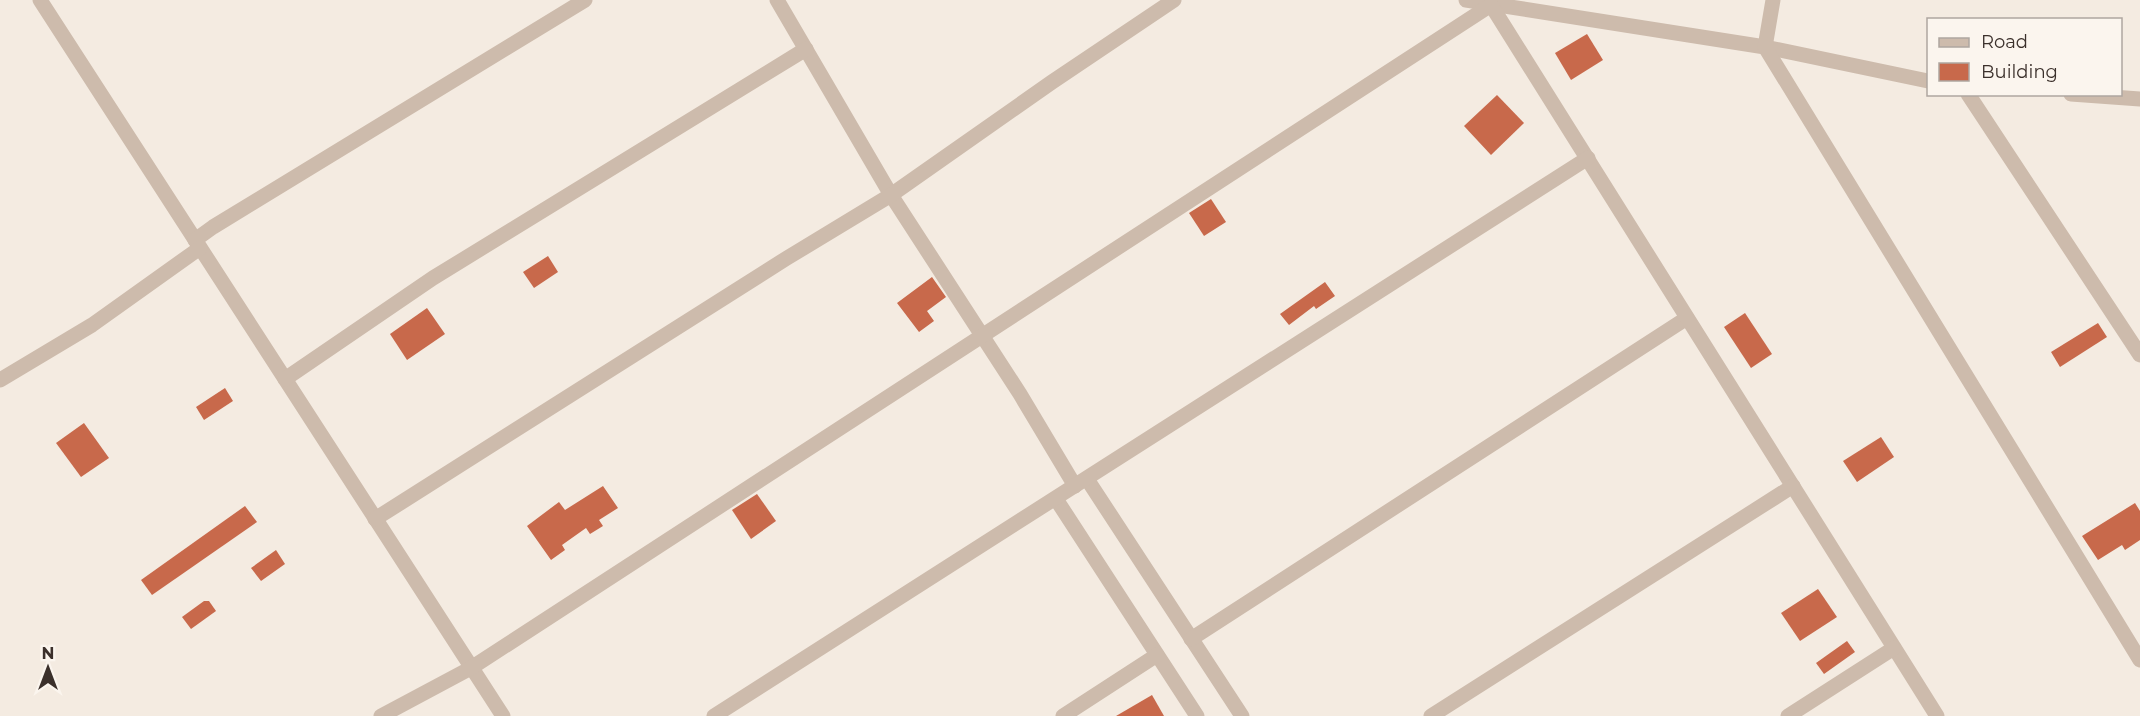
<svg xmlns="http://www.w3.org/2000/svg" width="2140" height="716" font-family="Montserrat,sans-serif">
<rect width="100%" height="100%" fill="#f4ebe1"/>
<!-- building -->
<g fill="#c8694b">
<polygon points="1587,34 1603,60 1571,80 1555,53"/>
<polygon points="1497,95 1524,123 1491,155 1464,126"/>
<polygon points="1211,199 1226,222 1204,236 1189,213"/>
<polygon points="548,256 558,272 534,288 523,272"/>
<polygon points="932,277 946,297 927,311 934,321 919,332 897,303"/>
<polygon points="1325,282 1335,296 1316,309 1314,306 1289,325 1280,314"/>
<polygon points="427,308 445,334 407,360 390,334"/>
<polygon points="1745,313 1772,354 1751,368 1724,327"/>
<polygon points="2098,323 2107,337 2060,367 2051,352"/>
<polygon points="225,388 233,401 204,420 196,407"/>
<polygon points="84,423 109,458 81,477 56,443"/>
<polygon points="1881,437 1894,457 1857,482 1843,461"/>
<polygon points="603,486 618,508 599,520 603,526 590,534 586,528 562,545 565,550 551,560 527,526 559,502 565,510"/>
<polygon points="757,494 776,521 751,539 732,510"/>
<polygon points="2135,503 2140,511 2140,540 2125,550 2122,545 2098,560 2082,536"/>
<polygon points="245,506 257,522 152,595 141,580"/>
<polygon points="276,550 285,564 261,581 251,568"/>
<polygon points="1818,589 1837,617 1800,641 1781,613"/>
<polygon points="204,601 209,601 216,611 191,629 182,617"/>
<polygon points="1847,641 1855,652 1824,674 1816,663"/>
<polygon points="1152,695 1164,716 1116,716"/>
</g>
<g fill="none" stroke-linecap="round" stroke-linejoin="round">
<!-- street -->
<g stroke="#cdbbac" stroke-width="15">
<polyline points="40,0 503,716"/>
<polyline points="777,0 891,195 1020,394 1075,486"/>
<polyline points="1466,0 1765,47 1928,81"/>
<polyline points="1773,0 1765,47 2140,660"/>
<polyline points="1968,94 2140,355"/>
<polyline points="2071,94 2140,99"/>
<polyline points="195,240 213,227 585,0"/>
<polyline points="285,379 433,278 806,49"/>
<polyline points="0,380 92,325 200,248"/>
<polyline points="1087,479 1242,716"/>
<polyline points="1056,499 1197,716"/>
<polyline points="375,519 787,258 891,195 1052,82 1174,0"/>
<polyline points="1191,639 1687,318"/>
<polyline points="381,716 471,668 1491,5 1937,716"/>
<polyline points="714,716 1588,158"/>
<polyline points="1063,716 1157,655"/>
<polyline points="1431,716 1793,486"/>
<polyline points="1788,716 1894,648"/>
</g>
</g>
<!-- legend -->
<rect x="1927" y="18" width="195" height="78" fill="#fbf5ee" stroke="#aea6a0" stroke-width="1.5"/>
<rect x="1939" y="38" width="30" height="9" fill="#cdbbac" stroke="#aea6a0" stroke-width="1.5"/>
<text x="1981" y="48" font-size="18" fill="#3b302b">Road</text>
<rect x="1939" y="63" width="30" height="18" fill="#c8694b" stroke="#aea6a0" stroke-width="1.5"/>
<text x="1981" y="78" font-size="18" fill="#3b302b">Building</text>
<!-- north arrow -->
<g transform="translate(48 668)" stroke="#fbf5ee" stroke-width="4.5" paint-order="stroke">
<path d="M0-4.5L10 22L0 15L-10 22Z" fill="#3b302b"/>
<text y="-9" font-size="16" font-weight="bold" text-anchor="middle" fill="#3b302b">N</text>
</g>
</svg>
